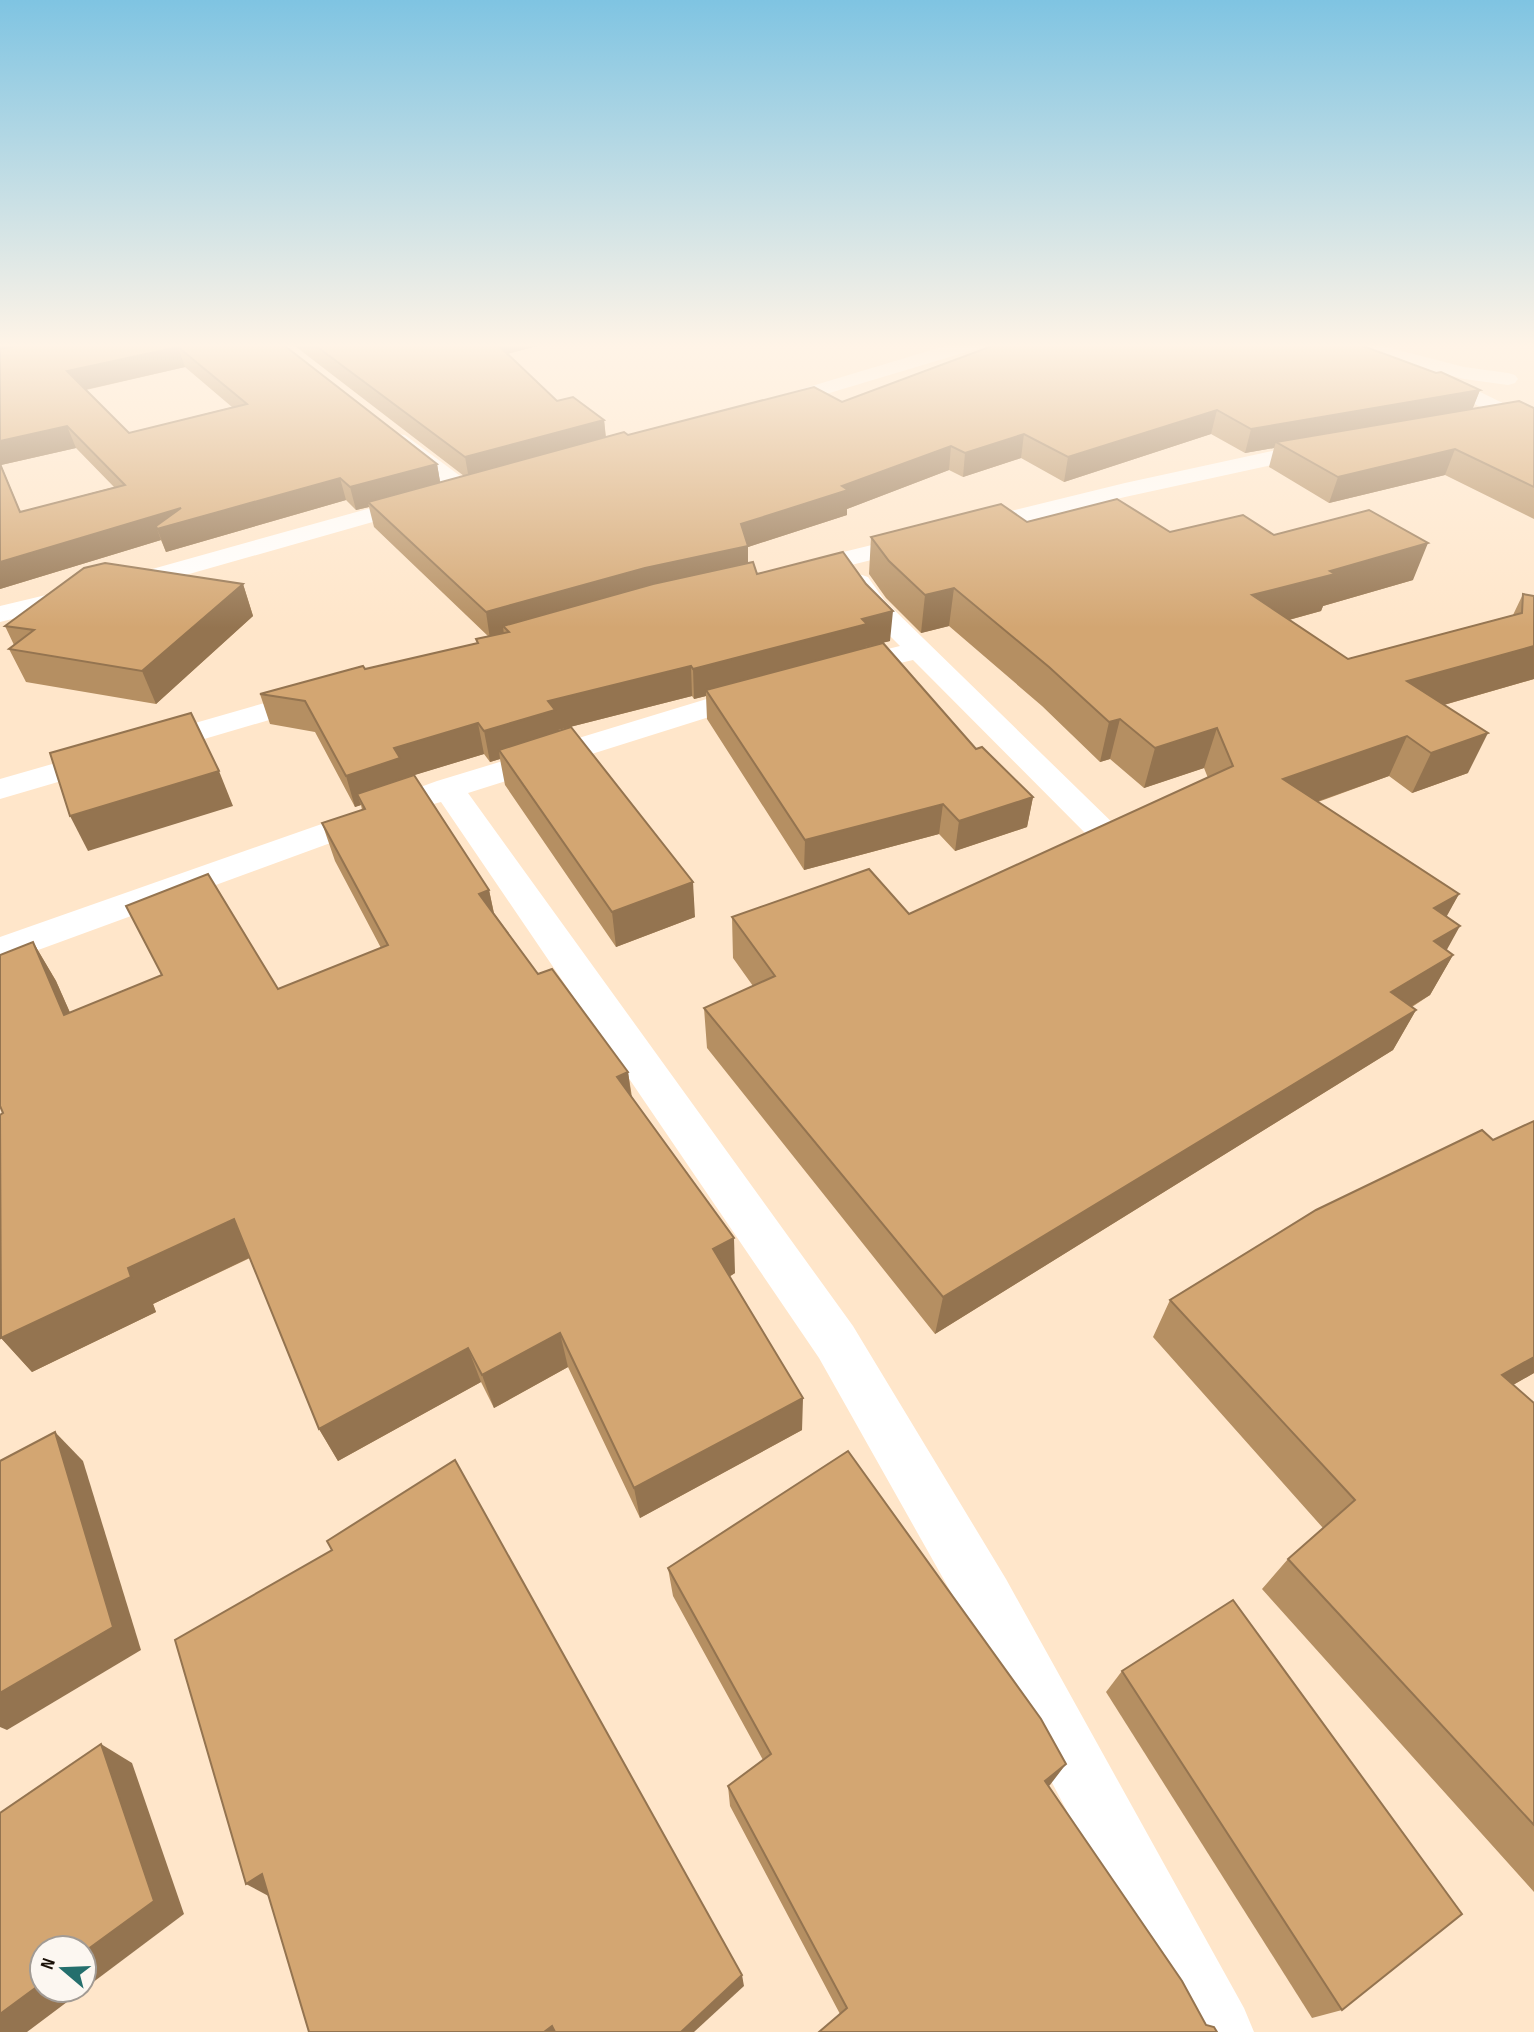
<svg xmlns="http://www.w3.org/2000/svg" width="1534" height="2032" font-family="'Sofia Sans Condensed',sans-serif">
<rect width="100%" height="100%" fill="#ffe6ca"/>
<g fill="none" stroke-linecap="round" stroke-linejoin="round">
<!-- street -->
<g fill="#fff" fill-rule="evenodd">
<polygon points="955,343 985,343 983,347 776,409 762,409 759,405 762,401"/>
<polygon points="397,434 405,435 471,484 475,489 471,494 455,494 389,445 386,440 389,435"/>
<polygon points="1323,440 1331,442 1334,447 1331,452 1125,497 799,578 790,575 786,570 790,565 1125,483"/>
<polygon points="421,494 429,496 433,501 429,506 154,584 0,622 0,606 138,573"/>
<polygon points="859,574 868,577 885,601 1121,831 1126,838 1121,845 1109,849 1097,845 913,660 844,676 834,674 830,668 834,662 900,646 866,612 846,582 850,577"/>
<polygon points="756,684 766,687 771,693 766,699 468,793 853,1326 1006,1579 1244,2008 1254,2032 1183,2032 966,1619 819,1358 441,802 426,806 415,803 410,796 415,789 437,781"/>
<polygon points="317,688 327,691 332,697 327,703 0,799 0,779"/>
<polygon points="373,806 385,809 389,816 385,823 0,964 0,937"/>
</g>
<!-- highway -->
<g fill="#fff" fill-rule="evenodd">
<polygon points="1338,343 1371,343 1464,367 1508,373 1515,375 1518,379 1515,383 1508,385 1464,379 1340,347"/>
<polygon points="1427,374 1470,387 1519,411 1522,415 1519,419 1505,419 1456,395 1420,384 1417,380 1420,376"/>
</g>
</g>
<!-- wall -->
<g fill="#b58f62" fill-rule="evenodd">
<path d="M0 343H281L437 464 440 482 464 476 291 343H548L507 354 557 401 604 420 606 437 628 435 842 402 1480 390 1472 409 1534 408V519L1445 475 1329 503 1269 467 1274 448 1245 453 1211 434 1064 482 1021 458 963 477 949 470 847 509V515L748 547V563L757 574 890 641 865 647V648L976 749 1033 797 1027 827 955 851 939 834 804 870 707 719 706 696 694 699 692 696 558 730 695 917 616 947 505 785 500 759 490 762 484 754 414 775 489 890 494 913 538 974 628 1072 632 1097 735 1273 729 1277 802 1430 640 1518 568 1367 494 1408 481 1382 338 1461 319 1429 250 1258 153 1304 156 1312 32 1372 1 1338 3 1113 33 942 56 981 70 1013 278 989 381 948 335 861 322 823 362 810 361 805 355 807 315 732 270 724 260 694 477 643 476 639 489 637 374 527 369 507 356 510 346 500 166 552 161 540 0 589ZM185 367 232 407 129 433 86 390ZM76 448 114 487 20 512 1 465Z"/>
<polygon points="1027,522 1170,532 1274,535 1413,580 1323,606 1321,611 1289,620 1348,659 1513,615 1523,594 1534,679 1444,705 1468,773 1412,793 1389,776 1318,802 1459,894 1446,916 1446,950 1453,955 1430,995 1412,1007 1416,1010 1393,1050 935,1334 707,1048 704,1008 753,986 733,958 732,917 909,914 1208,778 1204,768 1144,788 1110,759 1100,762 1042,706 949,626 921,633 886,598 869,574 871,537"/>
<polygon points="243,584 253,616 156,704 26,682 9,649 14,645 5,626"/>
<polygon points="1170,1300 1534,1373 1513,1385 1534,1403 1534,1892 1262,1589 1288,1559 1323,1528 1153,1337"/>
<polygon points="668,1568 1066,1764 1048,1786 1206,2025 840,2014 730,1806 728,1786 763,1760 673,1596"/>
<polygon points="1122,1671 1342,2010 1312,2018 1106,1692"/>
</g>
<!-- shaded-wall -->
<g fill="#947450">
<polygon points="0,343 54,343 0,354"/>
<polygon points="490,343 548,343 492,358"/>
<polygon points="178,347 185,367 75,392 67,371"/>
<polygon points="1480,390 1471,413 1276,442 1274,448 1245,453 1251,429"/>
<polygon points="1217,410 1211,434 1064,482 1068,457"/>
<polygon points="604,420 606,441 469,479 465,457"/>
<polygon points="67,426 76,448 1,465 30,535 0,464 0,441"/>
<polygon points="1024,434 1021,458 963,477 965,453"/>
<polygon points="951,446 949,470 847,509 847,515 748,547 748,572 503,626 504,635 490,639 486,612 741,524"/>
<polygon points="1455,449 1445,475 1329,503 1338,477"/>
<polygon points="437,464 441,487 368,502 369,507 356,510 350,487"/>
<polygon points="340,478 346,500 166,552 156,526 161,540 0,589 0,562 181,508"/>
<polygon points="1428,543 1413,580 1323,606 1321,611 1241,633 1252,595 1330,571"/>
<polygon points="243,584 253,616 156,704 142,671"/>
<polygon points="954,588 949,626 921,633 925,595"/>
<polygon points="893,611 890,641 865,647 865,654 706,690 706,696 694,699 693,669 862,619"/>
<polygon points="1534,646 1534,679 1391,720 1407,681"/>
<polygon points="691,666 692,696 558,730 560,740 499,750 500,759 490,762 484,731 548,701"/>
<polygon points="1120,719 1110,759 1100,762 1109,722"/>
<polygon points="478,723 484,754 405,778 357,794 361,805 355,807 346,776 394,748"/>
<polygon points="1217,728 1204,768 1144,788 1155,748"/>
<polygon points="1488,733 1468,773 1412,793 1431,753"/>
<polygon points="1407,736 1389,776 1268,819 1283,779"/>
<polygon points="219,771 233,806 88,851 70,816"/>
<polygon points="1033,797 1027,827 955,851 959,821"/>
<polygon points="943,804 939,834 804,870 805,840"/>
<polygon points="693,882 695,917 616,947 612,912"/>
<polygon points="489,890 497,929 479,894"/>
<polygon points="1459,894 1437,934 1434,908"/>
<polygon points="1460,926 1439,964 1453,955 1430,995 1369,1032 1391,992 1434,941"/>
<polygon points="33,942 56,981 88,1053 64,1015"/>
<polygon points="1416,1010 1393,1050 935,1334 943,1297"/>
<polygon points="628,1072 633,1110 617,1077"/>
<polygon points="234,1219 255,1255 153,1304 156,1312 32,1372 1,1338 128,1268"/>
<polygon points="734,1238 735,1273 715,1285 713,1249"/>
<polygon points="560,1333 568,1367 494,1408 482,1375"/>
<polygon points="468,1348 481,1382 338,1461 319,1429"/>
<polygon points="1534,1357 1534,1373 1469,1410 1502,1375"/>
<polygon points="803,1398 802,1430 640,1518 634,1488"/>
<polygon points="55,1432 83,1461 141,1650 7,1730 0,1727 0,1693"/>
<polygon points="101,1744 132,1763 184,1914 84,1989 84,1952"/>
<polygon points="1066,1764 1050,1785 1030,1801 1045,1781"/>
<polygon points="262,1874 276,1900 246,1884"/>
<polygon points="742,1975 744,1986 694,2032 681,2032"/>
<polygon points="42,1983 42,1990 83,1990 27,2032 0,2032 0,2014"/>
<polygon points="552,2026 563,2032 544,2032"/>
</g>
<!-- building -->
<g fill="#d3a672" stroke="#947450" stroke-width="2" fill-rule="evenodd">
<path d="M31 343H281L437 464 350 487 340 478 157 529 156 526 181 508 0 562V464L20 512 125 485 67 426 0 441V349ZM178 347 247 404 129 433 67 371Z"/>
<polygon points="312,343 496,343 557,401 573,397 604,420 465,457"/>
<polygon points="1000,343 1355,343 1436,373 1441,372 1480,390 1251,429 1217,410 1068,457 1024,434 965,453 951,446 842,486 848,490 741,524 748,546 645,568 486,612 368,502 624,432 628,435 814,387 842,402"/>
<polygon points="1519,401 1534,408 1534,438 1533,438 1534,438 1534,487 1455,449 1338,477 1276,442"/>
<polygon points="1117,499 1170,532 1243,515 1274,535 1369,510 1428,543 1330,571 1335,574 1252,595 1348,659 1522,613 1523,594 1534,596 1534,646 1407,681 1488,733 1431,753 1407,736 1283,779 1459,894 1434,908 1460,926 1434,941 1453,955 1391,992 1416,1010 943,1297 704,1008 775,976 732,917 869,869 909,914 1233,766 1217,728 1155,748 1120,719 1109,722 1049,667 954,588 925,595 889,561 871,537 1001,504 1027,522"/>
<polygon points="843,552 866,584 893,611 862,619 867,624 693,669 691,666 548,701 555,710 484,731 478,723 394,748 400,758 346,776 305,701 260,694 363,666 365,669 478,643 476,639 509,632 503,626 653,584 753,562 757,574"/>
<polygon points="105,563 243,584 142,671 9,649 34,630 5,626 84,568"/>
<polygon points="883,643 976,749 982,747 1033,797 959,821 943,804 805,840 706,690"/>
<polygon points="191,713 219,771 70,816 50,753"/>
<polygon points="571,727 693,882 612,912 499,750"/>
<polygon points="414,775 489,890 479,894 538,974 552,969 628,1072 617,1077 734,1238 713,1249 803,1398 634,1488 560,1333 482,1375 468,1348 319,1429 234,1219 128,1268 131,1277 1,1338 0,1115 3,1113 0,1106 0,955 33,942 64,1015 162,975 126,906 208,874 278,989 388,945 322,823 365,809 357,794"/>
<polygon points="1534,1121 1534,1357 1502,1375 1534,1403 1534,1825 1288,1559 1355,1500 1170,1300 1316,1210 1482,1130 1493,1140"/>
<polygon points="55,1432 113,1627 0,1693 0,1461"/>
<polygon points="848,1451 1041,1719 1066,1764 1045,1781 1182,1981 1206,2025 1214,2027 1217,2032 819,2032 847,2008 728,1786 771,1754 668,1568"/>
<polygon points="455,1460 742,1975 681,2032 555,2032 552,2026 544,2032 309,2032 262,1874 246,1884 175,1640 332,1550 327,1541"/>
<polygon points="1233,1600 1462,1914 1342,2010 1122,1671"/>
<polygon points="101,1744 154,1901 84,1952 84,1948 42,1948 42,1983 0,2014 0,1813"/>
</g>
<!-- sky -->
<linearGradient id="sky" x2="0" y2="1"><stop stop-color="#7fc4e2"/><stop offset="0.55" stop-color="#fff4e7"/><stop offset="1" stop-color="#fff4e7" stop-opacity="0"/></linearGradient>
<rect width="1534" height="628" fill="url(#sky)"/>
<!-- north arrow -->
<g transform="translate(63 1969) rotate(289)"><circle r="33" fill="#fcf7f1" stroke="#a29b94" stroke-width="2"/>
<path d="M0-5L12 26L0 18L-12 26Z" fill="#246f6d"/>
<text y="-10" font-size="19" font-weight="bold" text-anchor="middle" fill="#1a1108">N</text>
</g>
</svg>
